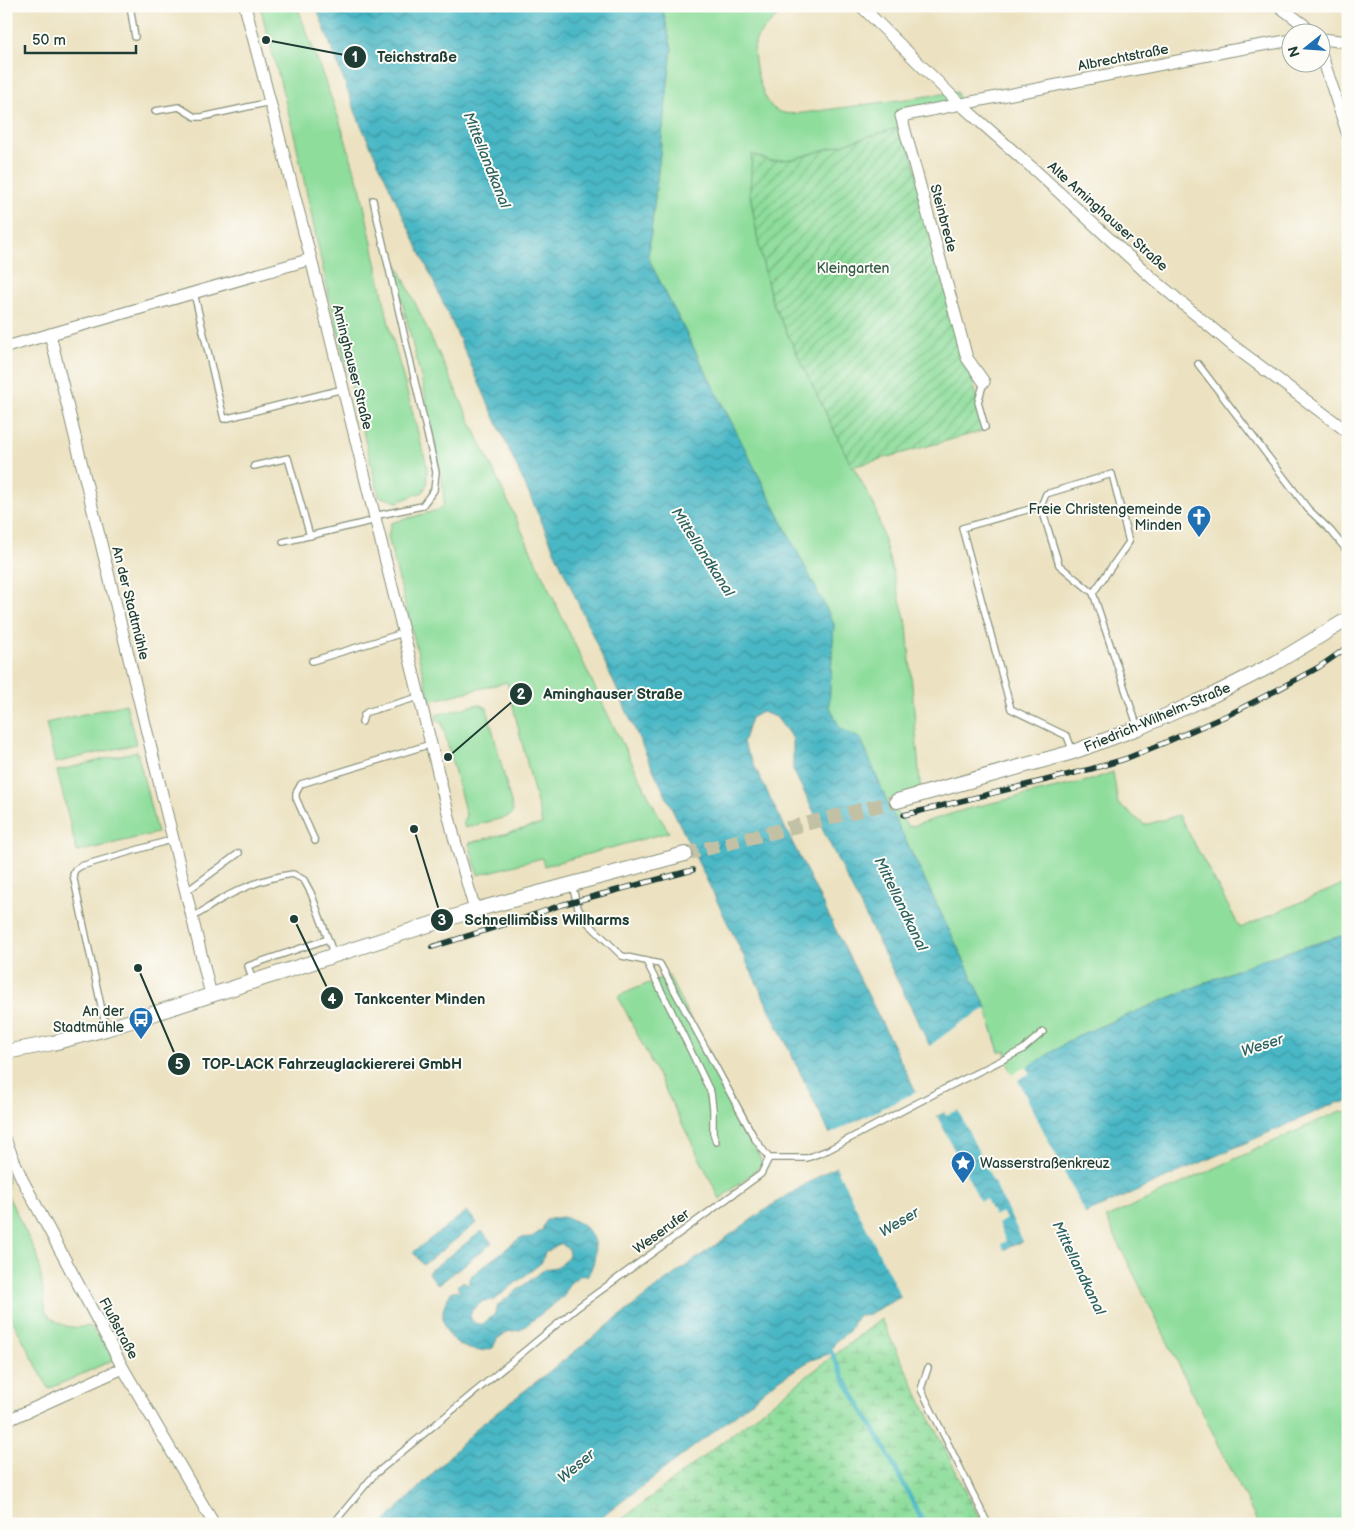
<svg xmlns="http://www.w3.org/2000/svg" width="1354" height="1530" font-family="'Balsamiq Sans',sans-serif">
<defs>
<pattern id="wetland-marsh" width="20" height="14" patternUnits="userSpaceOnUse" patternTransform="scale(1.25)"><rect width="20" height="14" fill="#8edd9b"/><path d="M1 5h8M5 5V1M11 12h8M15 12V8" fill="none" stroke="#73b47f"/></pattern>
<pattern id="garden-furrows" width="10" height="10" patternUnits="userSpaceOnUse" patternTransform="scale(1.25)"><rect width="10" height="10" fill="#8edd9b"/><path d="M-1 1l2-2M0 10L10 0M9 11l2-2" fill="none" stroke="#73b47f"/></pattern>
<pattern id="water-waves" width="16" height="10" patternUnits="userSpaceOnUse" patternTransform="scale(1.25)"><rect width="16" height="10" fill="#49b7c5"/><path d="M0 5q4-4 8 0t8 0" fill="none" stroke="#3c96a1"/></pattern>
</defs>
<rect width="100%" height="100%" fill="#fdfcf7"/>
<filter id="ink" filterUnits="userSpaceOnUse"><feTurbulence type="fractalNoise" baseFrequency=".02" numOctaves="2"/><feDisplacementMap in="SourceGraphic" scale="10" xChannelSelector="R" yChannelSelector="G"/><feConvolveMatrix kernelMatrix="1 2 1 2 8 2 1 2 1" color-interpolation-filters="sRGB"/></filter>
<filter id="wash" filterUnits="userSpaceOnUse"><feTurbulence type="fractalNoise" baseFrequency=".0096" numOctaves="4" result="noise"/><feDisplacementMap in="SourceGraphic" scale="20" xChannelSelector="R" yChannelSelector="G"/><feGaussianBlur stdDeviation="1.12" result="paint"/><feColorMatrix in="noise" values="0 0 0 0 0 0 0 0 0 0 0 0 0 0 0 0 0 1.4 0 .05"/><feComposite in="paint" operator="in"/></filter>
<g filter="url(#wash)">
<rect width="100%" height="100%" fill="#ece2c1"/>
<!-- green -->
<g fill="#8edd9b" stroke="#568d68">
<polygon points="260,6 297,6 339,119 361,191 390,329 427,466 427,483 423,492 397,502 379,496 327,288 295,138"/>
<path d="M662 6H788C780 14 760 31 756 40 750 55 761 97 773 108 782 115 793 114 803 113L957 92 960 104 902 116 904 126 794 159 770 161 752 154 750 193 759 246 772 302 837 436 875 507 907 625 921 795 889 804 909 827 970 808 1091 780 1113 772 1118 804 1145 825 1179 815 1240 928 1348 882V934L1260 960 1077 1036 1011 1079 1006 1051 999 1053 991 1029 987 1008 888 804 861 739 840 729 829 705 834 624 648 258 672 49Z"/>
<polygon points="388,245 605,709 659,816 669,832 544,866 542,858 478,875 469,843 542,824 507,682 430,701 388,537 391,523 438,510 444,504 443,486 425,394"/>
<polygon points="126,704 136,744 55,763 46,723"/>
<polygon points="479,704 487,708 513,811 511,815 507,817 465,828 463,822 466,815 442,723 437,721 436,715"/>
<polygon points="137,751 157,833 77,852 57,771"/>
<polygon points="668,975 763,1164 720,1199 618,996"/>
<polygon points="1340,1111 1348,1112 1348,1524 1258,1524 1106,1218"/>
<path d="M6 1174H8L7 1194 38 1257 46 1313C62 1327 69 1329 90 1326L115 1359 49 1389 6 1308Z"/>
</g>
<!-- wetland -->
<polygon fill="url(#wetland-marsh)" stroke="#568d68" points="881,1319 982,1524 616,1524"/>
<!-- garden -->
<polygon fill="url(#garden-furrows)" stroke="#568d68" points="904,126 986,430 852,467 772,302 759,246 750,193 752,154 770,161 794,159"/>
<!-- water -->
<g fill="url(#water-waves)" stroke="#347a7c" fill-rule="evenodd">
<path d="M316 6H662L672 49 648 258 834 624 829 705 840 728 861 739 888 804 987 1008C992 1035 999 1054 1011 1078L1077 1036 1260 960 1348 934V1102L1336 1103 996 1253 908 1293 869 1314 857 1316 849 1331 836 1341 829 1354 811 1360 772 1384 739 1412 598 1520 595 1524H383L477 1428 665 1281 772 1205 824 1173 844 1163 650 763 431 276 359 121ZM762 712 776 717 793 739V770L930 1046 950 1072 965 1102 930 1120 743 743 751 718Z"/>
<polygon points="467,1211 477,1223 423,1265 413,1252"/>
<path d="M561 1217C592 1221 604 1248 588 1275L579 1276 569 1284 564 1296 520 1330 507 1332 497 1339 493 1348C471 1357 444 1341 443 1317 442 1307 447 1299 452 1291L460 1290 457 1286 464 1281 467 1285 472 1275 520 1238 532 1237 542 1230 546 1220ZM562 1244 568 1249 569 1255 567 1259 556 1267 545 1269 498 1305 494 1315 483 1324H477L472 1321 470 1315 472 1310 483 1301 494 1300 541 1263 545 1253 557 1245Z"/>
<polygon points="482,1231 492,1243 438,1285 428,1272"/>
</g>
<!-- pier -->
<g fill="#ece2c1">
<polygon points="987,1008 991,1029 999,1053 1001,1052 1012,1075 1026,1066 1030,1073 1018,1080 1086,1216 1082,1218 1233,1524 1171,1524 1030,1240 1024,1243 958,1110 946,1115 943,1110 962,1101 948,1073 928,1047 959,1024"/>
<polygon points="918,1091 930,1117 936,1114 980,1201 986,1199 994,1216 1002,1212 1006,1219 998,1224 1006,1241 1001,1244 1005,1252 999,1254 1132,1524 1020,1524 907,1296 902,1299 835,1165 841,1162 828,1135"/>
</g>
<g fill="none" stroke-linecap="round" stroke-linejoin="round">
<!-- stream -->
<polyline stroke="#49b7c5" stroke-width="4.5" points="829,1347 846,1382 885,1448 924,1524"/>
</g>
</g>
<g filter="url(#ink)">
<g fill="none" stroke-linecap="round" stroke-linejoin="round">
<!-- tertiary-tunnel -->
<polyline stroke="#c3c1a5" stroke-width="14" stroke-dasharray="14 7" stroke-linecap="butt" points="685,854 897,801"/>
<defs>
<g id="service">
<polyline points="130,6 135,37"/>
<polyline points="155,111 179,107 195,117 202,117 270,102"/>
<polyline points="373,200 436,472 434,490 422,506 374,516"/>
<polyline points="194,293 224,419 343,389"/>
<polyline points="1198,364 1308,509 1331,531 1348,552"/>
<polyline points="984,382 978,402 985,427"/>
<polyline points="254,466 288,458 310,536"/>
<polyline points="1041,506 1046,494 1112,474 1129,542 1093,593 1138,728"/>
<polyline points="283,542 376,520"/>
<polyline points="312,661 403,633"/>
<polyline points="362,722 364,715 367,712 419,697"/>
<polyline points="1073,752 1067,736 1011,709 962,528 1041,506 1059,565 1093,593"/>
<polyline points="315,841 296,798 296,793 301,784 431,744"/>
<polyline points="572,885 578,908 589,924 622,956 660,964 755,1139 769,1158"/>
<polyline points="187,891 239,853"/>
<path d="M193 917C202 912 210 906 220 900 243 887 267 877 293 874L304 880 311 893 334 955"/>
<polyline points="646,961 671,1010 711,1093 713,1109 713,1133 716,1142"/>
<polyline points="253,982 248,966 328,939"/>
<polyline points="106,1029 73,875 75,870 81,866 174,839"/>
<polyline points="769,1158 807,1158 828,1150 936,1093 1022,1050 1043,1032"/>
<polyline points="928,1368 921,1389 988,1524"/>
<polyline points="333,1524 374,1475 578,1307 761,1174 769,1158"/>
</g>
<g id="minor">
<polyline points="245,6 311,259 454,837 475,910"/>
<polyline points="861,6 960,104 1037,172 1152,278 1232,345 1348,432"/>
<polyline points="1279,6 1304,25 1310,32"/>
<polyline points="1322,39 1348,42"/>
<polyline points="1322,56 1348,135"/>
<polyline points="50,334 211,995"/>
<polyline points="6,347 311,259"/>
<polyline points="984,382 967,358 901,116 1228,51 1292,40"/>
<polyline points="6,1142 22,1179 123,1368 214,1524"/>
<polyline points="6,1421 123,1368"/>
</g>
<g id="tertiary">
<polyline points="897,801 1073,752 1138,728 1213,695 1272,665 1348,619"/>
<polyline points="6,1052 53,1043 106,1029 475,910 685,854"/>
</g>
</defs>
<!-- service casing -->
<use href="#service" stroke="#86907a" stroke-width="8"/>
<!-- minor casing -->
<use href="#minor" stroke="#86907a" stroke-width="13"/>
<!-- tertiary casing -->
<use href="#tertiary" stroke="#86907a" stroke-width="16"/>
<!-- service -->
<use href="#service" stroke="#fff" stroke-width="5.5"/>
<!-- minor -->
<use href="#minor" stroke="#fff" stroke-width="11"/>
<!-- tertiary -->
<use href="#tertiary" stroke="#fff" stroke-width="14"/>
<defs>
<g id="rail">
<polyline points="904,815 1091,769 1125,759 1164,743 1230,714 1277,690 1319,667 1348,647"/>
<polyline points="432,947 519,920 561,905 693,870"/>
</g>
</defs>
<!-- rail casing -->
<use href="#rail" stroke="#1f3d34" stroke-width="5.5"/>
<!-- rail -->
<use href="#rail" stroke="#fdfcf7" stroke-width="4" stroke-dasharray="11" stroke-linecap="butt"/>
</g>
</g>
<!-- icons -->
<defs>
<symbol id="church-pin" viewBox="-11 -11 22 30"><path d="M0 17L-7.5 6A9.5 9.5 0 1 1 7.5 6Z" fill="#1f6fb2" stroke="#fdfcf7"/><path d="M-1.2-6h2.4v3.5h3.3v2.4h-3.3V6h-2.4V-.1h-3.3v-2.4h3.3Z" fill="#fff"/></symbol>
<symbol id="bus-pin" viewBox="-11 -11 22 30"><path d="M0 17L-7.5 6A9.5 9.5 0 1 1 7.5 6Z" fill="#1f6fb2" stroke="#fdfcf7"/><path d="M-5-6H5V4H4V6H2V4H-2V6H-4V4H-5ZM-3.5-4V0h7V-4ZM-3.5 1.2v1.5H-2V1.2ZM2 1.2v1.5H3.5V1.2Z" fill="#fff"/></symbol>
<symbol id="sight-pin" viewBox="-11 -11 22 30"><path d="M0 17L-7.5 6A9.5 9.5 0 1 1 7.5 6Z" fill="#1f6fb2" stroke="#fdfcf7"/><path d="M0-6L1.8-2.2L6-1.7L2.9 1.2L3.7 5.4L0 3.3L-3.7 5.4L-2.9 1.2L-6-1.7L-1.8-2.2Z" fill="#fff"/></symbol>
</defs>
<g fill-rule="evenodd">
<use href="#church-pin" x="1185" y="503" width="28" height="38"/>
<use href="#bus-pin" x="127" y="1005" width="28" height="38"/>
<use href="#sight-pin" x="949" y="1149" width="28" height="38"/>
</g>
<g text-anchor="middle" stroke-width="4" stroke-linejoin="round" paint-order="stroke">
<!-- street labels -->
<g font-size="14" fill="#1f3d34" stroke="#fdfcf7">
<text transform="translate(1123 57) rotate(-11)" y="5">Albrechtstraße</text>
<text transform="translate(1108 216) rotate(42)" y="5">Alte Aminghauser Straße</text>
<text transform="translate(944 218) rotate(75)" y="5">Steinbrede</text>
<text transform="translate(353 367) rotate(76)" y="5">Aminghauser Straße</text>
<text transform="translate(131 603) rotate(76)" y="5">An der Stadtmühle</text>
<text transform="translate(1157 717) rotate(-23)" y="5">Friedrich-Wilhelm-Straße</text>
<text transform="translate(661 1231) rotate(-36)" y="5">Weserufer</text>
<text transform="translate(119 1328) rotate(62)" y="5">Flußstraße</text>
</g>
<!-- park labels -->
<g font-size="14" fill="#355d49" stroke="#fdfcf7">
<text x="853" y="273">Kleingarten</text>
</g>
<!-- poi labels -->
<g font-size="14" fill="#1f3d34" stroke="#fdfcf7" text-anchor="end">
<text x="1182" y="514">Freie Christengemeinde<tspan x="1182" dy="16">Minden</tspan></text>
<text x="124" y="1016">An der<tspan x="124" dy="16">Stadtmühle</tspan></text>
<text x="980" y="1168" text-anchor="start">Wasserstraßenkreuz</text>
</g>
<!-- water labels -->
<g font-size="15" font-style="italic" fill="#2c6260" stroke="#fdfcf7">
<text transform="translate(487 160) rotate(68)" y="5">Mittellandkanal</text>
<text transform="translate(703 552) rotate(57)" y="5">Mittellandkanal</text>
<text transform="translate(901 904) rotate(64)" y="5">Mittellandkanal</text>
<text transform="translate(1262 1045) rotate(-18)" y="5">Weser</text>
<text transform="translate(899 1222) rotate(-31)" y="5">Weser</text>
<text transform="translate(1079 1268) rotate(64)" y="5">Mittellandkanal</text>
<text transform="translate(576 1466) rotate(-40)" y="5">Weser</text>
</g>
</g>
<!-- callouts -->
<path fill="none" stroke="#1f3d34" stroke-width="2" d="M266 40L355 57M448 757L521 694M414 829L442 920M294 919L332 998M138 968L179 1064"/>
<g fill="#1f3d34" stroke="#fdfcf7" stroke-width="2">
<circle cx="266" cy="40" r="5"/>
<circle cx="448" cy="757" r="5"/>
<circle cx="414" cy="829" r="5"/>
<circle cx="294" cy="919" r="5"/>
<circle cx="138" cy="968" r="5"/>
<circle cx="355" cy="57" r="12"/>
<circle cx="521" cy="694" r="12"/>
<circle cx="442" cy="920" r="12"/>
<circle cx="332" cy="998" r="12"/>
<circle cx="179" cy="1064" r="12"/>
</g>
<g font-size="15" text-anchor="middle" font-weight="bold" fill="#fff">
<text x="355" y="62">1</text>
<text x="521" y="699">2</text>
<text x="442" y="925">3</text>
<text x="332" y="1004">4</text>
<text x="179" y="1069">5</text>
</g>
<g font-size="15" text-anchor="middle" font-weight="bold" fill="#1f3d34" stroke="#fdfcf7" stroke-width="4" stroke-linejoin="round" paint-order="stroke">
<text x="417" y="62">Teichstraße</text>
<text x="613" y="699">Aminghauser Straße</text>
<text x="547" y="925">Schnellimbiss Willharms</text>
<text x="420" y="1004">Tankcenter Minden</text>
<text x="332" y="1069">TOP-LACK Fahrzeuglackiererei GmbH</text>
</g>
<!-- margin -->
<rect width="1354" height="1530" fill="none" stroke="#fdfcf7" stroke-width="25"/>
<!-- north arrow -->
<g transform="translate(1306 48) rotate(253)"><circle r="24" fill="#fdfcf7" stroke="#a4b0a9"/>
<path d="M0-4L9 19L0 12L-9 19Z" fill="#1f6fb2"/>
<text y="-8" font-size="14" font-weight="bold" text-anchor="middle" fill="#1f3d34">N</text>
</g>
<!-- scale -->
<path d="M25 45v8h111v-8" fill="none" stroke="#1f3d34" stroke-width="2.5"/>
<text x="32" y="45" font-size="15" fill="#1f3d34" stroke="#fdfcf7" stroke-width="4" paint-order="stroke">50 m</text>
</svg>
